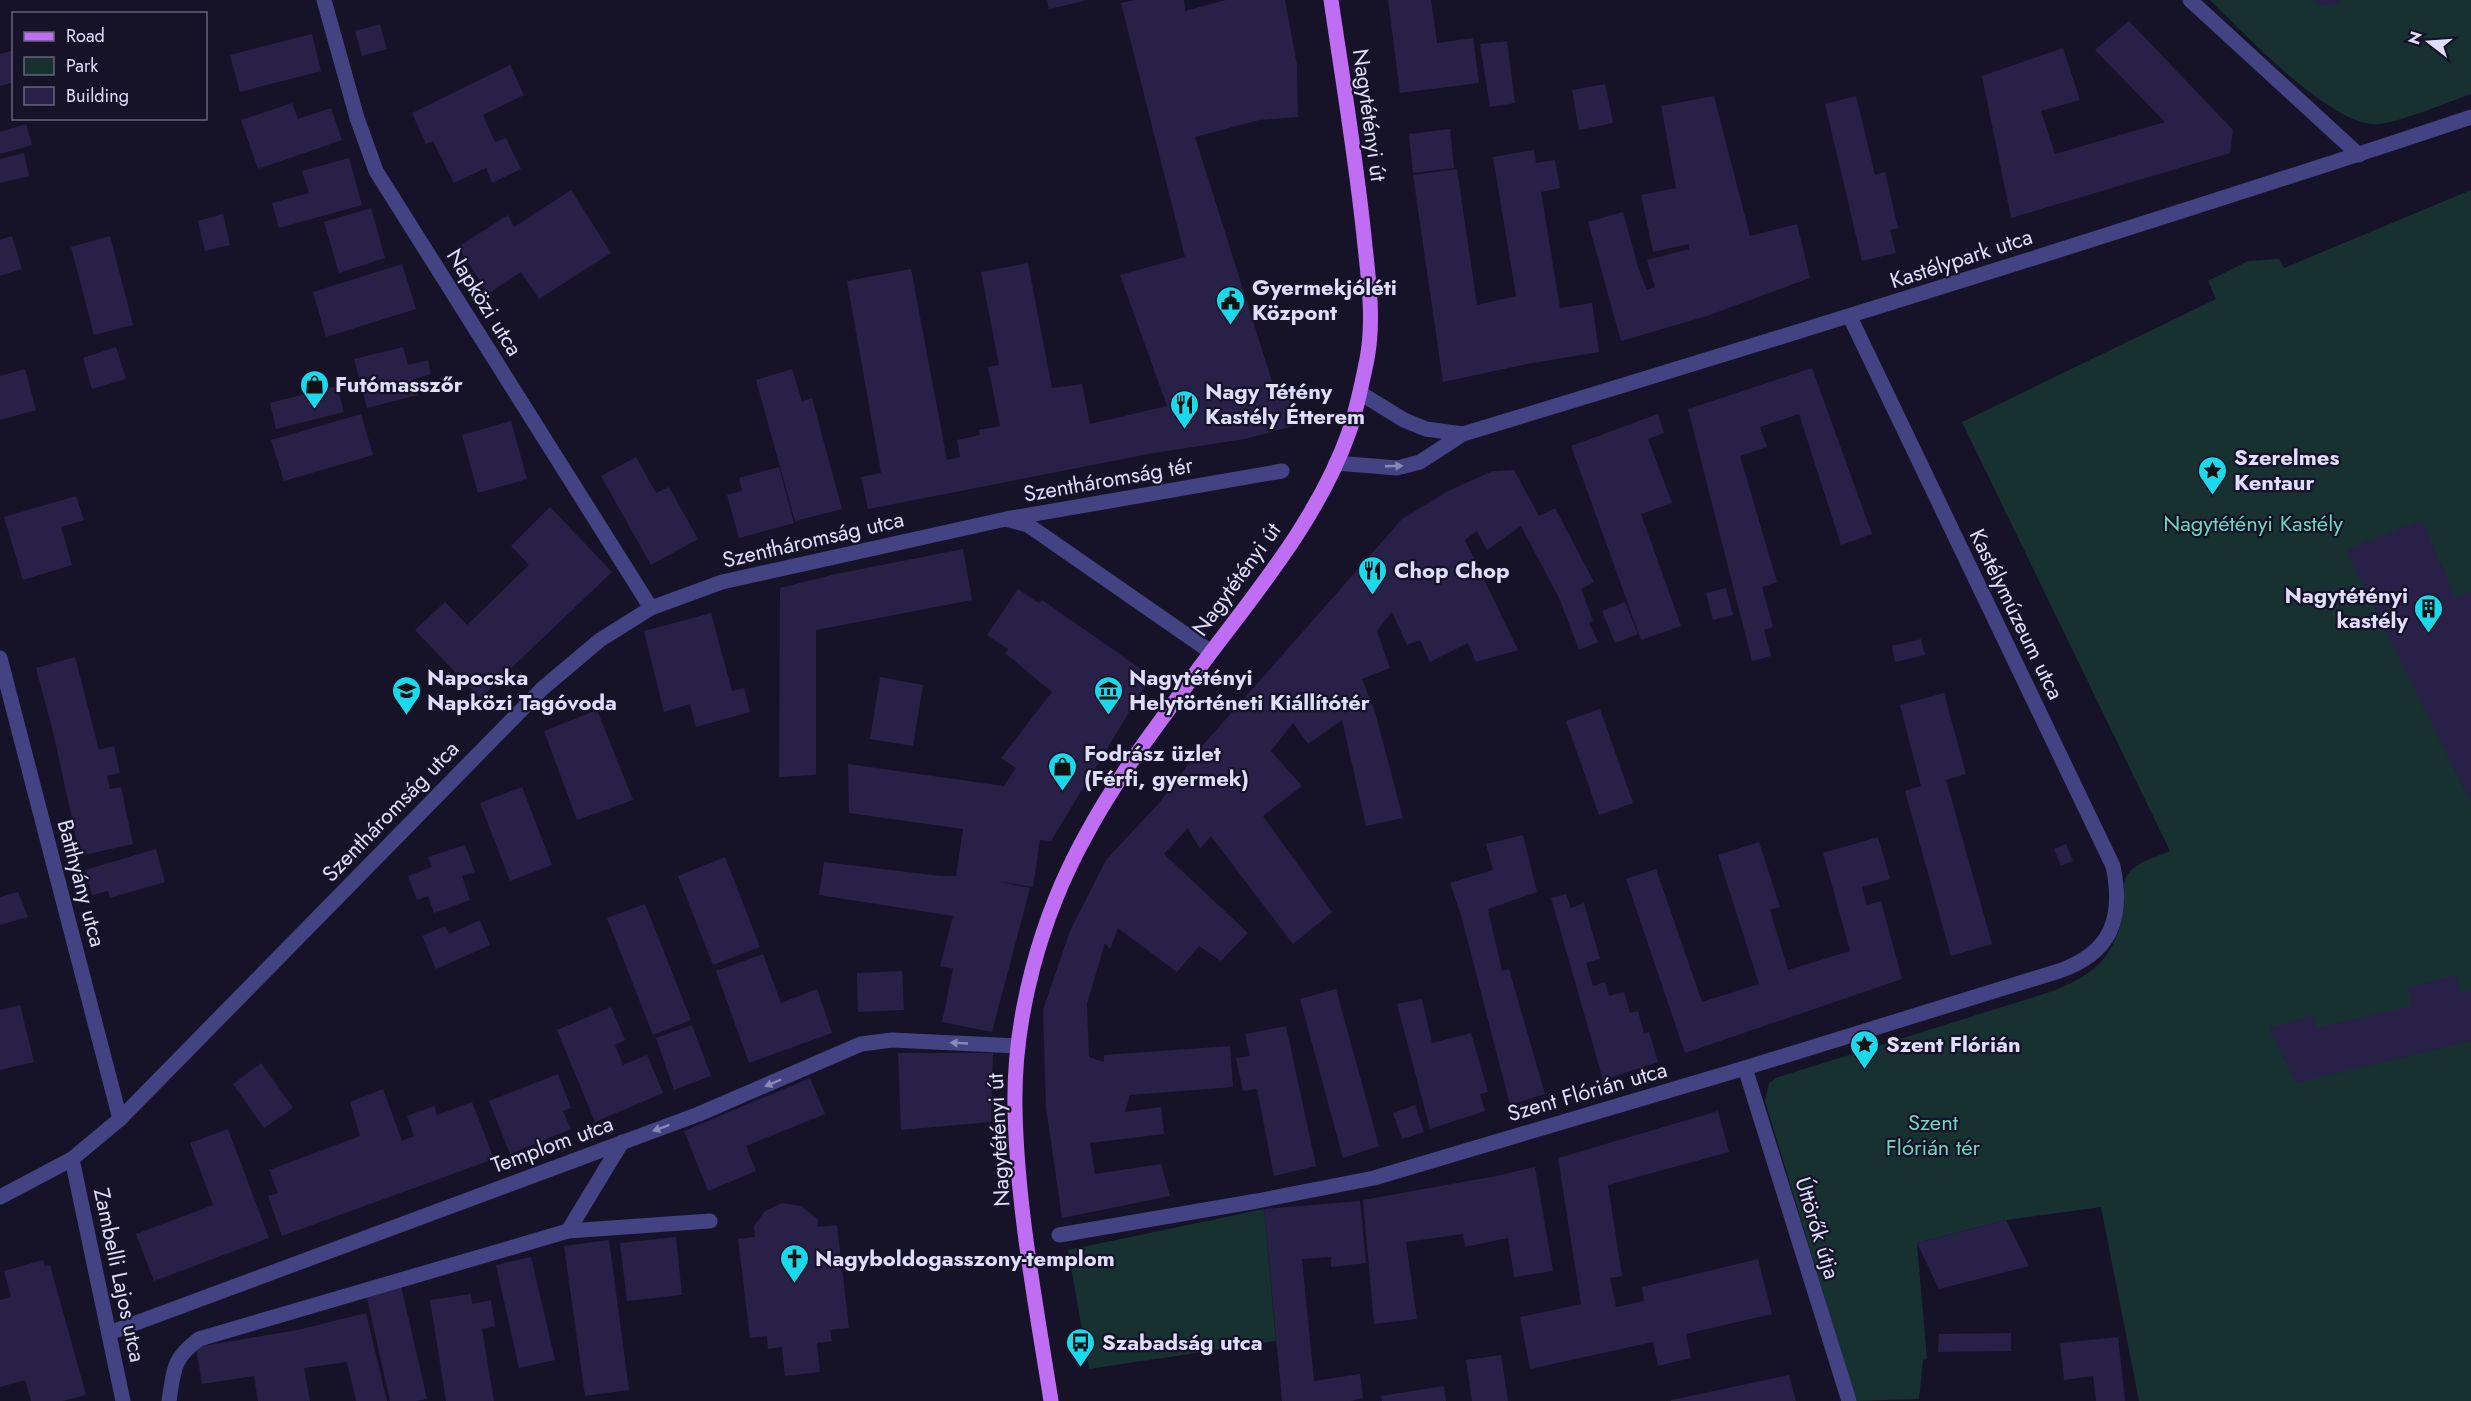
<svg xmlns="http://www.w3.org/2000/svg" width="2471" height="1401" font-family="Jost,sans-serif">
<rect width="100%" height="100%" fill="#161328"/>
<!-- green -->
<g fill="#163130">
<path d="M2210 0H2471V94C2445 103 2406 120 2380 124 2334 130 2242 31 2210 0Z"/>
<path d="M2471 190V1401H2139L2101 1207 2006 1220 1917 1243 1927 1359 1923 1360 1919 1399 1856 1401 1765 1101 1769 1083 1776 1078 2053 991C2097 973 2116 956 2124 907 2125 897 2121 886 2127 876 2134 862 2157 857 2170 851L1962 422 2216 299 2208 281 2248 261 2279 259 2284 268Z"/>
<polygon points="1264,1209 1276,1341 1089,1369 1068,1250"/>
</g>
<!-- building -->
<g fill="#282047">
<polygon points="1047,0 1084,0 1084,1 1049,9"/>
<polygon points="1134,0 1184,0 1185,11 1226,0 1285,0 1297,65 1298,117 1259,120 1195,137 1277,397 1288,394 1297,425 1245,439 1154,453 868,509 861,477 881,473 847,281 911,269 947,460 960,457 957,440 980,435 979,430 1000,426 988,367 999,365 981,272 1028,263 1052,388 1082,384 1090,424 1167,406 1120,275 1185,257 1121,3"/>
<polygon points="1388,0 1431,0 1437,43 1473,38 1479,83 1400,93"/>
<polygon points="2313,0 2341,0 2332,7 2323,6"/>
<polygon points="2129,21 2233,130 2230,153 2011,218 1982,76 2063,48 2080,100 2041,111 2055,154 2165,122 2095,50"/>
<polygon points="380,24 387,49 362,56 355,31"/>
<polygon points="312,34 321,71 240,92 230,55"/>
<polygon points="1507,41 1515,103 1490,107 1480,44"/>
<polygon points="11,51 14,82 0,86 0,54"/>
<polygon points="510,65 524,95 483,115 495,142 506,138 521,169 492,183 486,168 454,183 433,141 426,144 412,113"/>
<polygon points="1605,84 1613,123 1579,130 1572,90"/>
<polygon points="1714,96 1750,236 1797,224 1810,278 1707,316 1621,341 1588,222 1623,212 1638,267 1647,290 1655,287 1647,260 1689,249 1689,244 1653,252 1641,195 1676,188 1661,106"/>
<polygon points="1856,96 1875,175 1885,172 1898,228 1890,230 1896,253 1862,261 1825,104"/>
<polygon points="292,103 298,119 331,108 342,140 258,169 241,120"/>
<polygon points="26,124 32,145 0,154 0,132"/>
<polygon points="1450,129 1454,168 1413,173 1409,134"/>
<polygon points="1534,150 1536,163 1555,160 1560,188 1541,192 1560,308 1592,303 1599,352 1527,364 1443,382 1413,175 1457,169 1477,305 1516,296 1493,157"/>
<polygon points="24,153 29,176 0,183 0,159"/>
<polygon points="349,158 362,205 279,228 272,203 309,193 302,171"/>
<polygon points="571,190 611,253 539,299 521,272 488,294 458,247 508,215 514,227"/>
<polygon points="371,208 385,258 339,273 324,222"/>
<polygon points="223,214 230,245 205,251 198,221"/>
<polygon points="12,236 22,269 0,276 0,240"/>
<polygon points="110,236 133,325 94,335 71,247"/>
<polygon points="402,264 416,309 326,337 313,292"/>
<polygon points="116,347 126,379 92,389 83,358"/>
<polygon points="403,347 408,365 428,360 431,374 414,379 418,395 367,408 354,359"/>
<polygon points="1812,368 1872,534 1841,545 1799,414 1760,427 1767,447 1740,456 1777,582 1762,587 1773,627 1764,630 1771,656 1752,661 1688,409"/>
<polygon points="25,369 36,410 0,420 0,376"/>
<polygon points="792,369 802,401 812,398 842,509 795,521 756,380"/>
<polygon points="337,386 344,412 276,429 270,403"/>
<polygon points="361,414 373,455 284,481 271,440"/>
<polygon points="1658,414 1664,433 1648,439 1672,503 1641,514 1681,626 1641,640 1571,446"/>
<polygon points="511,421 527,479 478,493 462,435"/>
<polygon points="636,457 656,493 669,487 698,539 651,565 601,476"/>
<polygon points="779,467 794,523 739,538 727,495 742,491 739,478"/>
<polygon points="1514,470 1539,516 1555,508 1594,582 1581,589 1593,621 1589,623 1598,642 1579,650 1560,600 1521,526 1487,550 1477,531 1465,540 1518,650 1476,662 1468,643 1430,662 1420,640 1407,645 1392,612 1377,631 1390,668 1362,679 1375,712 1403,818 1366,826 1342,720 1308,744 1293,723 1271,751 1302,786 1263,816 1332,912 1293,944 1211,836 1200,849 1188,828 1164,854 1248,933 1221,961 1199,946 1177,972 1118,928 1110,949 1105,943 1087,1004 1089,1057 1104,1062 1104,1055 1230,1046 1233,1087 1130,1095 1125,1112 1161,1107 1164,1134 1090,1143 1095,1174 1161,1164 1170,1196 1062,1218 1046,1107 1043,1010 1070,931 1106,860 1160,802 1203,745 1402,519 1448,491 1493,471"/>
<polygon points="76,496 84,520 61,527 72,565 23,580 4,517"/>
<polygon points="550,507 612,572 480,698 415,630 445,602 467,625 529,565 511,546"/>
<polygon points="2422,520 2455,597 2471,592 2471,803 2346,550"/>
<polygon points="963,549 972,600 816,630 816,775 779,777 780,588 836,574"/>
<polygon points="1726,588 1733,615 1713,620 1706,593"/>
<polygon points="1018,589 1039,603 1042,600 1151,676 1051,841 1040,840 1033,887 996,881 1030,888 992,1032 942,1022 953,969 940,966 953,916 819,895 824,862 941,876 956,876 963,829 849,813 848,764 1004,786 1016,768 1001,758 1052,692 1005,653 1008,649 987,635"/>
<polygon points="1625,602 1638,634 1615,643 1602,611"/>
<polygon points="711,613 732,691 744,688 750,712 696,727 690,704 664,712 644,631"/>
<polygon points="1921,639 1925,655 1895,662 1892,646"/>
<polygon points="75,657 99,750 114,746 120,773 107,776 110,789 121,787 133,844 80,856 54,736 36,668"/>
<polygon points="880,677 923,685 913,746 870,739"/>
<polygon points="1944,693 1966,774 1946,780 1992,944 1951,956 1905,791 1921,786 1900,705"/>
<polygon points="1600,709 1633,803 1599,815 1566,721"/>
<polygon points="597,710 633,800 577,820 544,731"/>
<polygon points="522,787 552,865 510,881 480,803"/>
<polygon points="1523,835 1537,892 1488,909 1502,971 1509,969 1545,1094 1510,1105 1461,915 1450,883 1493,870 1486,844"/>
<polygon points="1878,837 1890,879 1862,887 1867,905 1881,901 1902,979 1685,1053 1626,879 1656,869 1702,1002 1759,984 1718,855 1759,842 1780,907 1770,910 1788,970 1850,951 1823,853"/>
<polygon points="2066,844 2073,861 2061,866 2054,849"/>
<polygon points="465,845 475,872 462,876 470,900 434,913 428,896 417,900 408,876 432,867 428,857"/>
<polygon points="156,849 165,882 110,898 108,891 92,895 85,870"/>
<polygon points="725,857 760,947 713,965 678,876"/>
<polygon points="18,892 28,917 0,925 0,897"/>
<polygon points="1566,894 1571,908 1584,903 1600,959 1586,963 1593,986 1605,982 1609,996 1624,992 1630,1013 1638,1011 1644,1033 1649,1032 1658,1062 1603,1080 1551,898"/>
<polygon points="645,904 691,1020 653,1035 607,918"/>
<polygon points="480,920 490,945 436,969 422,936 445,926 449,934"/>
<polygon points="763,954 781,1003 817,989 832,1033 749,1063 716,971"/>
<polygon points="902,971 904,1010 858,1012 857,973"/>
<polygon points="2456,975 2461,994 2471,991 2471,1041 2296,1083 2269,1028 2314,1015 2316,1028 2412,1006 2407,987"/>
<polygon points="1336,989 1379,1146 1343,1158 1300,999"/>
<polygon points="1422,999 1432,1043 1471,1033 1488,1092 1480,1094 1485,1111 1430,1129 1397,1004"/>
<polygon points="20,1005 34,1062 0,1070 0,1010"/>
<polygon points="611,1007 625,1040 615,1045 623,1065 647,1055 663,1093 595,1122 557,1030"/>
<polygon points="692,1025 711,1076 674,1090 656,1038"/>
<polygon points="1286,1026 1316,1166 1274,1176 1257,1089 1243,1091 1236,1058 1250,1056 1245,1034"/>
<polygon points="898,1053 993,1053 991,1122 901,1130"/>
<polygon points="261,1063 293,1108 264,1128 233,1084"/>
<polygon points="558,1074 571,1108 563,1111 571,1129 510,1154 489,1101"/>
<polygon points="810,1078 825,1114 746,1146 756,1171 708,1191 684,1131"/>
<polygon points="383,1089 402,1141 414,1136 407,1116 434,1106 437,1115 472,1102 494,1159 282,1236 268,1196 278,1193 269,1170 360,1136 350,1102"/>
<polygon points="1415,1105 1424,1132 1402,1139 1393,1113"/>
<polygon points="1718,1111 1729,1152 1608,1185 1622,1276 1610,1278 1616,1307 1644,1301 1642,1287 1758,1259 1772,1314 1686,1334 1691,1358 1658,1366 1653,1342 1530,1369 1520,1317 1581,1304 1558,1158"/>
<polygon points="228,1129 269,1238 154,1281 136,1234 213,1205 190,1143"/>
<polygon points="1535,1167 1553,1271 1514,1277 1508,1238 1465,1247 1463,1234 1406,1242 1417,1319 1374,1324 1363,1200 1496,1176"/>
<polygon points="1360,1201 1366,1263 1331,1267 1331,1257 1302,1259 1314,1381 1360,1374 1363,1398 1351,1401 1282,1401 1264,1209"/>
<polygon points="782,1203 801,1206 818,1219 818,1227 837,1225 849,1328 830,1330 832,1341 817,1343 820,1372 785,1376 782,1347 768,1349 767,1336 750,1338 738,1239 755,1237 754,1226 765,1211"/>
<polygon points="2006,1220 2029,1266 1939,1289 1917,1243"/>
<polygon points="676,1237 682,1295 627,1301 620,1243"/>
<polygon points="609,1240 629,1390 585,1396 564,1246"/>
<polygon points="531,1257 555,1360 519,1368 496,1265"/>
<polygon points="43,1260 45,1266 50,1265 86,1395 63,1401 31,1401 25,1380 0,1387 0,1300 11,1297 4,1271"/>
<polygon points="401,1286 427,1399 416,1401 390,1401 366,1293"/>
<polygon points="471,1294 472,1304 491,1300 495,1326 482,1329 494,1401 446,1401 430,1300"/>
<polygon points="366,1313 387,1401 356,1401 347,1362 304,1368 310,1401 258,1401 254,1376 202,1384 196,1347 298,1330"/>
<polygon points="2011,1333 2011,1351 1938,1352 1939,1334"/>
<polygon points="2118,1337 2125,1401 2096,1401 2093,1376 2064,1380 2060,1343"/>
<polygon points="1501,1355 1508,1401 1472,1401 1466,1360"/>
<polygon points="1789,1375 1796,1401 1671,1401 1671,1400"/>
<polygon points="1444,1386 1446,1401 1382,1401 1381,1396"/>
</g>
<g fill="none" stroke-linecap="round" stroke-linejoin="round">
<!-- minor -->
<g stroke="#434283" stroke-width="15">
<polyline points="324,0 357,118 376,171 651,608"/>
<polyline points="2190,0 2359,155"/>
<polyline points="1360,393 1404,420 1426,429 1463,434"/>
<path d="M1336 463 1397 468 1420 462 1463 434C1800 332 2137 228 2471 117"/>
<polyline points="1009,520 1028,525 1211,652"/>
<polyline points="0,658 120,1119"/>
<polyline points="1745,1068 1849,1401"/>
<polyline points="72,1159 123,1401"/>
<polyline points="0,1197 72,1159 120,1119 543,688 600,640 651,608 722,582 1006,519 1282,471"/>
<polyline points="568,1231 622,1142"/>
<path d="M1059 1235 1257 1201 1374 1178 1745 1068 2059 971C2111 953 2124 919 2113 866L1850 317"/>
<polyline points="109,1333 699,1114 861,1044 892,1040 1018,1046"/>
<path d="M169 1401C174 1370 172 1359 199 1339L568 1231 710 1221"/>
</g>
<!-- major -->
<path stroke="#bf6df3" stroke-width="15" d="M1051 1401C1036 1305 1017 1207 1015 1109 1013 1016 1041 916 1086 835 1118 775 1160 722 1200 667 1255 593 1318 520 1349 432 1357 409 1362 383 1367 359 1374 322 1369 283 1365 246 1357 164 1343 82 1331 0"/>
</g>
<!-- one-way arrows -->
<defs><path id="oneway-solid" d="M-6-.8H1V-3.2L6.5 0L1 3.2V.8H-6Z" transform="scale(1.5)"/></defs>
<g fill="#8a87b9">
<use href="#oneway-solid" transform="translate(1394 466) rotate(-2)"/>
<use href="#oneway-solid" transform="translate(959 1043) rotate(-177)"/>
<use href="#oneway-solid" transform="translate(773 1083) rotate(157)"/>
<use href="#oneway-solid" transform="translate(661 1128) rotate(160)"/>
</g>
<!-- icons -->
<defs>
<symbol id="civic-pin" viewBox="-11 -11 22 30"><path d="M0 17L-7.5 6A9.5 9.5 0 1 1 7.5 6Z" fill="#19d9eb" stroke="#161328"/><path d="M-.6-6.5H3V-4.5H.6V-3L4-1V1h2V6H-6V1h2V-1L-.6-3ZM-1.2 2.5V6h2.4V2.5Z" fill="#111"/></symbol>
<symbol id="shop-pin" viewBox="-11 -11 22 30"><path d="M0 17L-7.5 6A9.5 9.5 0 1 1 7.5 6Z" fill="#19d9eb" stroke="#161328"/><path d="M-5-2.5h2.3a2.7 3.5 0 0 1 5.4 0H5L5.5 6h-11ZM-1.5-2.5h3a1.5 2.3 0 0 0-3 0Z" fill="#111"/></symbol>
<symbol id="restaurant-pin" viewBox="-11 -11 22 30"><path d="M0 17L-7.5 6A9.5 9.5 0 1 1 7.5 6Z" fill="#19d9eb" stroke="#161328"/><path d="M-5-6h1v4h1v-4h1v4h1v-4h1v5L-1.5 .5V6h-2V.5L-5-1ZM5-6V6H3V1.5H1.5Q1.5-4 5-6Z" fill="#111"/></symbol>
<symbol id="sight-pin" viewBox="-11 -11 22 30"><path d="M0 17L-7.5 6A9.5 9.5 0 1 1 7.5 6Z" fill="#19d9eb" stroke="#161328"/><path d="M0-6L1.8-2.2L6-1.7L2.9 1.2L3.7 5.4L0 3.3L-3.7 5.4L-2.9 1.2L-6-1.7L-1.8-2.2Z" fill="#111"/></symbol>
<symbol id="building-pin" viewBox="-11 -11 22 30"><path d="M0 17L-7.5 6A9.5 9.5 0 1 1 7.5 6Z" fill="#19d9eb" stroke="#161328"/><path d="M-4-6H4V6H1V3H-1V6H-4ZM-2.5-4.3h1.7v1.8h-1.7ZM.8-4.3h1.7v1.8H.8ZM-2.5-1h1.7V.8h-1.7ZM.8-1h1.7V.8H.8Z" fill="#111"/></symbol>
<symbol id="school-pin" viewBox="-11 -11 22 30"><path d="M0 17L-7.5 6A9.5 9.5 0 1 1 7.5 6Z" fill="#19d9eb" stroke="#161328"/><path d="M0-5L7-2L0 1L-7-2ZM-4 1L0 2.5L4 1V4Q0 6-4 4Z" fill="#111"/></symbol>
<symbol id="museum-pin" viewBox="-11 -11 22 30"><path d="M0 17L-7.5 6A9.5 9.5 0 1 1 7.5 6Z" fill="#19d9eb" stroke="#161328"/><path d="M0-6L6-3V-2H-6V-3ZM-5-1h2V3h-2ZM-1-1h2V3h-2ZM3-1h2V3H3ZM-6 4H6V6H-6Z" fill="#111"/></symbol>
<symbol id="church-pin" viewBox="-11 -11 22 30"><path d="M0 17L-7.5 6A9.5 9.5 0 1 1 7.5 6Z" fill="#19d9eb" stroke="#161328"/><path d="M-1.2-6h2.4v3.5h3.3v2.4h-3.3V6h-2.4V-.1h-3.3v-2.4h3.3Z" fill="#111"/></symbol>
<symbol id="bus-pin" viewBox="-11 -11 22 30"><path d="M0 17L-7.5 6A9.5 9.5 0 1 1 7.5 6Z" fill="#19d9eb" stroke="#161328"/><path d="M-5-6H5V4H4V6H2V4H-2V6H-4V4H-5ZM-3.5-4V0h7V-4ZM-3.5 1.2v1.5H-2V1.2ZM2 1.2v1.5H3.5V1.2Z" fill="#111"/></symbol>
</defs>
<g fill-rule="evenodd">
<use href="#civic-pin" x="1214" y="284" width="33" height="45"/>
<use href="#shop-pin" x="298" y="368" width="33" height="45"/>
<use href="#restaurant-pin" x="1168" y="388" width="33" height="45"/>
<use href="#sight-pin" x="2196" y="454" width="33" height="45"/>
<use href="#restaurant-pin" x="1356" y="554" width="33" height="45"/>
<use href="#building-pin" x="2412" y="592" width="33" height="45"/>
<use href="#school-pin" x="390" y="674" width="33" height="45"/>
<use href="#museum-pin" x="1092" y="674" width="33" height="45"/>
<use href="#shop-pin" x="1046" y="750" width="33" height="45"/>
<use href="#sight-pin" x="1848" y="1028" width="33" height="45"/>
<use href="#church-pin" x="778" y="1242" width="33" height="45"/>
<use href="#bus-pin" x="1064" y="1326" width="33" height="45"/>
</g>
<g text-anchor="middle" stroke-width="4.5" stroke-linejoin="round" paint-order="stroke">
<!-- street labels -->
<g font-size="22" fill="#e0dcfc" stroke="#161328">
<text transform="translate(1370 115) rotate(82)" y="8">Nagytétényi út</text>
<text transform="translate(1961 258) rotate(-18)" y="8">Kastélypark utca</text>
<text transform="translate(485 302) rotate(58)" y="8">Napközi utca</text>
<text transform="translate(1108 479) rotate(-10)" y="8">Szentháromság tér</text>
<text transform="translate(813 539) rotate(-13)" y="8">Szentháromság utca</text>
<text transform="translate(1236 579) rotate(-54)" y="8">Nagytétényi út</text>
<text transform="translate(2017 614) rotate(64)" y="8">Kastélymúzeum utca</text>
<text transform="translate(390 811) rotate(-46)" y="8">Szentháromság utca</text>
<text transform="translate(82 883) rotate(75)" y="8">Batthyány utca</text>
<text transform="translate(1587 1091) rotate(-16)" y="8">Szent Flórián utca</text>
<text transform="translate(998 1140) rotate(-93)" y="8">Nagytétényi út</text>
<text transform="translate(552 1144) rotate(-20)" y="8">Templom utca</text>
<text transform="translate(1818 1228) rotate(73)" y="8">Úttörők útja</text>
<text transform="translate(120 1275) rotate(78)" y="8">Zambelli Lajos utca</text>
</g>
<!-- poi labels -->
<g font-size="22" font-weight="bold" fill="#e0dcfc" stroke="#161328" text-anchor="start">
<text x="1252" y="295">Gyermekjóléti<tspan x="1252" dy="25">Központ</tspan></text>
<text x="335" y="392">Futómasszőr</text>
<text x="1205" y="399">Nagy Tétény<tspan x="1205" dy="25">Kastély Étterem</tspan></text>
<text x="2234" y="465">Szerelmes<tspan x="2234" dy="25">Kentaur</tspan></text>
<text x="1394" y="578">Chop Chop</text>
<text x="2408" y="603" text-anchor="end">Nagytétényi<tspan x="2408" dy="25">kastély</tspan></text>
<text x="427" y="685">Napocska<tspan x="427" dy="25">Napközi Tagóvoda</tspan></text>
<text x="1129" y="685">Nagytétényi<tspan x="1129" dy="25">Helytörténeti Kiállítótér</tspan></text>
<text x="1084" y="761">Fodrász üzlet<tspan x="1084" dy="25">(Férfi, gyermek)</tspan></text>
<text x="1886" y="1052">Szent Flórián</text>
<text x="815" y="1266">Nagyboldogasszony-templom</text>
<text x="1102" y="1350">Szabadság utca</text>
</g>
<!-- park labels -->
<g font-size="22" fill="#6dd7bb" stroke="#161328">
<text x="2253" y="531">Nagytétényi Kastély</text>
<text x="1933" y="1130">Szent<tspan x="1933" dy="25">Flórián tér</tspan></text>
</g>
</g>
<!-- legend -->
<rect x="12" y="12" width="195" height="108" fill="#161328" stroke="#67637d" stroke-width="1.5"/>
<rect x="24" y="32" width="30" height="9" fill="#bf6df3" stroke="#67637d" stroke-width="1.5"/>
<text x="66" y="42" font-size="18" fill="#e0dcfc">Road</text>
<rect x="24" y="57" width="30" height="18" fill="#163130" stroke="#67637d" stroke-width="1.5"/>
<text x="66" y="72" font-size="18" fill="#e0dcfc">Park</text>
<rect x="24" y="87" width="30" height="18" fill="#282047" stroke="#67637d" stroke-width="1.5"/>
<text x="66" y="102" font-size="18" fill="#e0dcfc">Building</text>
<!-- north arrow -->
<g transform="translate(2429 42) rotate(287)" stroke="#161328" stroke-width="4.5" paint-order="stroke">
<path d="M0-4.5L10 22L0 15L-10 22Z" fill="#e0dcfc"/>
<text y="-9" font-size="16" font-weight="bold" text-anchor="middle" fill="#e0dcfc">N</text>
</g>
</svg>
